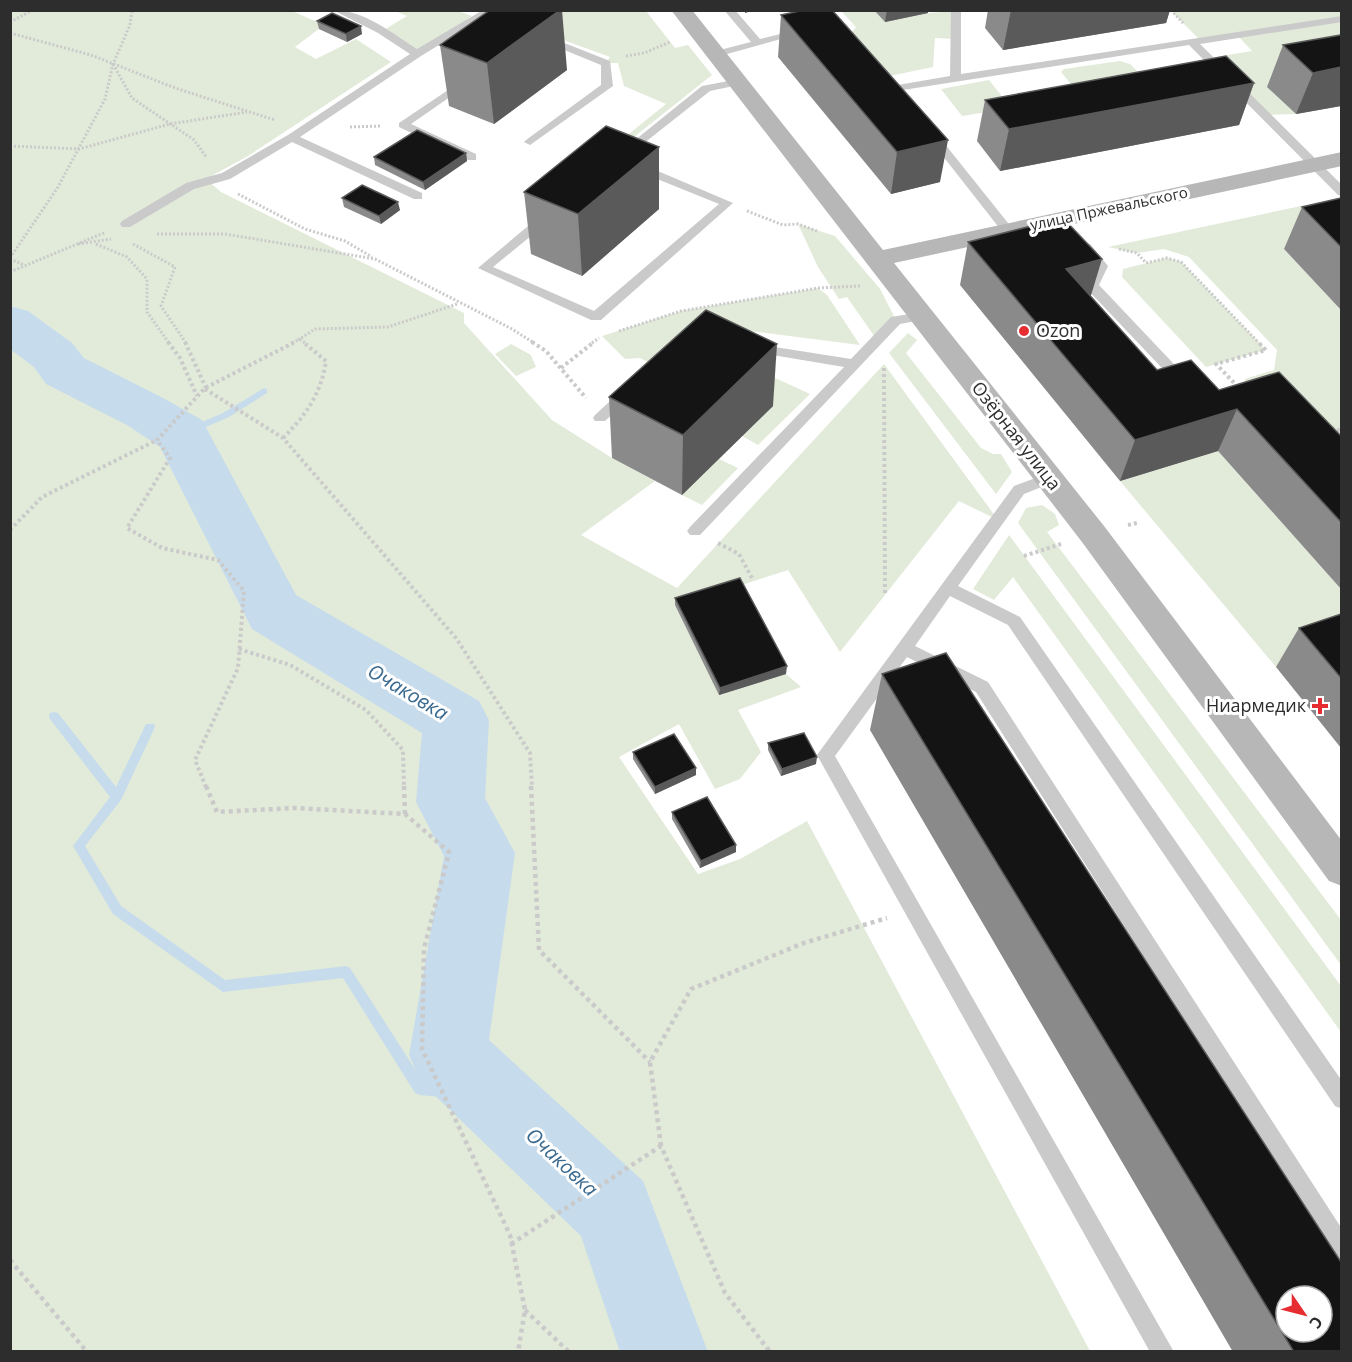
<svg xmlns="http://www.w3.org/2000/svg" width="1352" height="1362" font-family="'Open Sans',sans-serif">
<rect width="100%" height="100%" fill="#fff"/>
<!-- green -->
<g fill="#e2ebda">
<polygon points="509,10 646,11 675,48 688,45 712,75 610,156 604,154 666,104 624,86 618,63 606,63 610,57 536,30"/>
<polygon points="10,11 292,11 324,25 295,47 316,59 356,39 391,62 248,156 206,179 221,192 464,313 464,323 552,420 612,458 655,481 581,535 677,588 884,364 998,520 959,501 840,652 788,570 739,586 719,695 786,674 801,687 738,710 761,752 740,779 715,789 679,724 619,757 698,874 740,859 807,821 1090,1351 11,1351"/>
<polygon points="395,11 458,11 472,16 417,54 382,31 407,16"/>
<polygon points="841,11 928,13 953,11 956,39 935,38 933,67 875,79 843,44 856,27"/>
<polygon points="1171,11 1341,11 1341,73 1268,87 1296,114 1265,115 1209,58 1252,51 1237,35 1200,40"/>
<polygon points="1120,61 1130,64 1144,78 1076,90 1061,72 1064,69"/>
<polygon points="989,80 1011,108 962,116 941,89"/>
<polygon points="1320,202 1341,222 1284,249 1341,310 1341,470 1243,392 1245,379 1274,370 1277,350 1189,257 1164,249 1137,253 1108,247"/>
<polygon points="798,224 835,236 880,289 896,320 877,340 847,297 839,299 818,267"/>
<polygon points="1167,258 1181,262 1266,350 1206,367 1122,277 1123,269"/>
<polygon points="818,288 827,295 860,345 750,331 733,345 655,366 640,358 625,359 602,336 681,311"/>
<polygon points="908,333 917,340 906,353 981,448 993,454 1001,454 1012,472 996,494 889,353"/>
<polygon points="511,344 531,355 536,367 516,376 495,354"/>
<polygon points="734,359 810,394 758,445 742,436"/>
<polygon points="1218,451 1341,589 1341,644 1276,667 1120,481"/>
<polygon points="719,459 738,468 702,505 682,495"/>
<polygon points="1042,505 1055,514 1059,525 1047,532 1341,920 1341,965 1018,523 1026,508"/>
<polygon points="1009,535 1341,986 1341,1032 1013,577 994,600 973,589"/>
</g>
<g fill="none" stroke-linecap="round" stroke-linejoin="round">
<!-- stream -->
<g fill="#c6dbeb" fill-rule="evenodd">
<polygon points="264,388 267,389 267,393 229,417 185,436 182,437 177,434 179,432 223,413"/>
<polygon points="54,712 58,713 116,787 146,724 154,724 155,727 121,800 85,846 121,906 225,980 346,966 350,968 424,1083 492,1090 497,1091 498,1096 497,1101 492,1102 420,1095 415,1093 343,978 223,992 113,914 73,846 110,797 50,719 49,716 50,713"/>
</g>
<!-- river -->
<polygon fill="#c6dbeb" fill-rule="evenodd" points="10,306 28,311 72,343 84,358 165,399 202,420 296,595 479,701 489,720 485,798 515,853 489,1040 643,1181 708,1352 620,1352 581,1236 421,1082 409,1055 444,856 416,802 422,733 252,629 160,447 127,425 46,384 34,367 10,349"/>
<!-- path-far2 -->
<g stroke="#cacaca" stroke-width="3" stroke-dasharray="2 2" stroke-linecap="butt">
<polyline points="1171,10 1183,23"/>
<polyline points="10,22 33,10"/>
<polyline points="10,33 91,55 175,88 275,120"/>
<polyline points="626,56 644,53 670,42"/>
<polyline points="113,64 132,98 194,140 207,158"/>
<polyline points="350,127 381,126"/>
<polyline points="10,146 79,149 170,124 247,112"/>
<polyline points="238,194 305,229 345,241 372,257"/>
<polyline points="747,211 783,225 798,224 817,231"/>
<polyline points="157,234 225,234 375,259 512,329 534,343"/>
<polyline points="78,244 111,239"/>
<polyline points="96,244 127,257 147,279 147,312 169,343"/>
<polyline points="133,244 175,267 161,306 186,343"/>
<polyline points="1119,249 1137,253 1146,263 1167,258 1181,262 1259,343"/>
<polyline points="10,258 58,187 105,99 113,64 130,25 132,10"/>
<polyline points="10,259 24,265"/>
<polyline points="10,272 106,232"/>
<polyline points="619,331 681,311 818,288 860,286"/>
<polyline points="300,339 305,343"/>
<polyline points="298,340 315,329 388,327 457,304"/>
<polyline points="292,343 300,339"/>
<polyline points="592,343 599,338"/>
</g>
<!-- path-far1 -->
<g stroke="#cacaca" stroke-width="4" stroke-dasharray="3 3" stroke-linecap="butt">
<polyline points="168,342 180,358 197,396"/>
<polyline points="185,342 206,388"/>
<polyline points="532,342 546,351 586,398"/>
<polyline points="561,368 594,342"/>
<polyline points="884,368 885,595"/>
<polyline points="1238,387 1216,364 1266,350 1258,342"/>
<polyline points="205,389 283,438 456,638 530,753 532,787"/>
<polyline points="1331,428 1342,431"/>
<path d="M283 438C306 415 321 394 326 361L303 342"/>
<polyline points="1128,525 1137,523"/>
<polyline points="10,530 42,497 157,440"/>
<polyline points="718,543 739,554 753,580"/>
<polyline points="1024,556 1061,544"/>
<polyline points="239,649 290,665 366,710 403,750 404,787"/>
<polyline points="206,787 195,760 238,668 244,591 218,560 162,548 127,528 170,458 157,440 205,388 295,342"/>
</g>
<!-- path -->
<g stroke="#cacaca" stroke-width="4.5" stroke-dasharray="4 4" stroke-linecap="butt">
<polyline points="206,786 217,812 295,808 405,814 449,852 424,949 422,1049 510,1235 525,1310 518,1352"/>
<polyline points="404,786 405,814"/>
<polyline points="531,786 539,950 650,1062"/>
<polyline points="661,1146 650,1062 691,989 804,943 887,918"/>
<polyline points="511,1244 661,1146 725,1293 770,1352"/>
<polyline points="10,1260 87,1352"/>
<polyline points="525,1310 569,1352"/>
</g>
<!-- lane -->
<g fill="#cacaca" fill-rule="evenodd">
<path d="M333 10C364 10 392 33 417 49L483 10H496L421 56 300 137 422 193V199H414L292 142 230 179 194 189 130 227H122L120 224 122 221 186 183 222 173 288 135 410 54 378 33Z"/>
<polygon points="724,10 735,10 760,39 801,29 806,32 720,56 712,56 712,52 751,42"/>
<polygon points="951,10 961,10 961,74 1342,16 1342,22 1200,44 1342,185 1342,196 1338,195 1189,45 903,90 911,100 909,102 901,102 890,88 892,86 950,76"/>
<polygon points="544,35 610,61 613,86 530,145 524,142 526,140 601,85 601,65 540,40 539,38"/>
<polygon points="466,78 470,79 470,83 411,124 476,154 476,160 468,160 399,127 399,123"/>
<polygon points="739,79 745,82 743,84 710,91 629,155 625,157 619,153 702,86"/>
<polygon points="932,132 936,133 1012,228 1014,231 1012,234 1004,234 928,137 928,133"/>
<polygon points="639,163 733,203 601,320 591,320 478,268 540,216 548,216 550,219 548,222 493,267 594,311 719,204 635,170 633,167"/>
<polygon points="1086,243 1090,244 1108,266 1099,285 1189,380 1191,383 1189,386 1179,386 1087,289 1086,286 1095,266 1080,247"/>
<polygon points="922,312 927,313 929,316 927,319 900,324 700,535 690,535 687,531 690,527 844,367 755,352 748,348 750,345 755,344 851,359 891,317"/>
<polygon points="626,389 631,391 633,394 631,397 605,421 595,421 593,418 595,415 621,391"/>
<polygon points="1049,473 1054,474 1056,478 1054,482 1024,494 958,586 1020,617 1342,1081 1342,1109 1335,1106 1008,625 950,596 915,646 988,682 1342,1229 1342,1260 1334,1257 976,692 907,657 835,756 1174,1352 1150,1352 817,755 1014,486"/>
</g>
<!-- secondary -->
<polygon fill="#b7b7b7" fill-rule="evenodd" points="671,10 692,10 883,250 1342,152 1342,166 894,263 1104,526 1342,841 1342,886 1329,881 1082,542"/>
</g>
<!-- wall -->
<g fill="#8a8a8a">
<polygon points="874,10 928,10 928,13 885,22"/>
<polygon points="988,10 1170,10 1166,23 1003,50 985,28"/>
<polygon points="781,15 940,182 891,194 778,57"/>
<polygon points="317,21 362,34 347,42 319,29"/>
<polygon points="1341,35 1341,106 1296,114 1267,87 1283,45"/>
<polygon points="440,45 567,70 494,124 449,106"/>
<polygon points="1254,83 1239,125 1000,171 977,141 985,100"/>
<polygon points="659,147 659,209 582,276 531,254 524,192"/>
<polygon points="466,153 467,161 425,190 375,165 374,157"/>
<polygon points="342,198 400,210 381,224 344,207"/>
<polygon points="1341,198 1341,310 1284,249 1302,207"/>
<polygon points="968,242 1091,296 1157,370 1219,390 1341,436 1341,589 1218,451 1120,481 960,285"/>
<polygon points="609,397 773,406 682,495 612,458"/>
<polygon points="675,598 786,674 719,695 675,605"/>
<polygon points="1341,614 1341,748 1276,667 1299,628"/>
<polygon points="882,674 1341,1352 1233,1352 870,730"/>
<polygon points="768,743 816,764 781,776 768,750"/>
<polygon points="633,752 696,775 655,794 633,759"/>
<polygon points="672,812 736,852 700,868 672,819"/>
</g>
<!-- shaded-wall -->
<g fill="#5a5a5a">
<polygon points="560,10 562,10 567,70 494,124 487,63"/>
<polygon points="745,10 756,10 745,13"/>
<polygon points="887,10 928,10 928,13 885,22"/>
<polygon points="1011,10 1170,10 1166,23 1003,50"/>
<polygon points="361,26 362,34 347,42 346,34"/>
<polygon points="1341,67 1341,106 1296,114 1313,73"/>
<polygon points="1254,83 1239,125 1000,171 1009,129"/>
<polygon points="948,140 940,182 891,194 897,152"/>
<polygon points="659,147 659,209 582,276 578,214"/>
<polygon points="466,153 467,161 425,190 423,182"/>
<polygon points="398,202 400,210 381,224 379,216"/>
<polygon points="1102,259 1089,302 1066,269"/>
<polygon points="777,344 773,406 682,495 683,435"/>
<polygon points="1237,409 1218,451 1120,481 1135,440"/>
<polygon points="787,666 786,674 719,695 720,688"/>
<polygon points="817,757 816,764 781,776 782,769"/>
<polygon points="696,768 696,775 655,794 655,787"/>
<polygon points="736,845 736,852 700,868 701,861"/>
</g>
<!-- building -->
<g fill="#141414" stroke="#5a5a5a" stroke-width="1.5" fill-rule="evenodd">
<polygon points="490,10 560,10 487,63 440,45"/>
<polygon points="804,10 832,10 948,140 897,152 781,15"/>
<polygon points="332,13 361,26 346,34 317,21"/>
<polygon points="1341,35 1341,67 1313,73 1283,45"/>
<polygon points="1226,56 1254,83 1009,129 985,100"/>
<polygon points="606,126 659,147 578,214 524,192"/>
<polygon points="417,130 466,153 423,182 374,157"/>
<polygon points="362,185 398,202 379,216 342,198"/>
<polygon points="1341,198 1341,247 1302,207"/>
<polygon points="1063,218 1102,259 1066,269 1157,370 1191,360 1219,390 1279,372 1341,436 1341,522 1237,409 1135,440 968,242"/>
<polygon points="706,310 777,344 683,435 609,397"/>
<polygon points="740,578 787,666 720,688 675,598"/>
<polygon points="1341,614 1341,678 1299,628"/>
<path d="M946 653 1341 1262V1352H1294L882 674ZM1286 1296H1322V1332H1286Z"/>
<polygon points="804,733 817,757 782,769 768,743"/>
<polygon points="674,734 696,768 655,787 633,752"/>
<polygon points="707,797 736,845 701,861 672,812"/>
</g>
<!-- markers -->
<g fill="#e52d32" stroke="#fff" stroke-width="2">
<circle cx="1024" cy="331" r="6"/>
<path d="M1317 697h6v6h6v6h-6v6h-6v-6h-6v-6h6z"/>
</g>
<g text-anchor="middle" stroke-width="6" stroke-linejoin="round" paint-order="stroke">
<!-- far-street labels -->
<g font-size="15" fill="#2d2d2d" stroke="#fff">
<text transform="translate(1109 209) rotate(-12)" y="5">улица Пржевальского</text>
</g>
<!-- poi labels -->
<g font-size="18" fill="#2d2d2d" stroke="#fff" text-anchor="start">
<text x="1036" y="337">Ozon</text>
<text x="1306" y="712" text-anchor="end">Ниармедик</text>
</g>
<!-- street labels -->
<g font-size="18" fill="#2d2d2d" stroke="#fff">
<text transform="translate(1016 436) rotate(52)" y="6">Озёрная улица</text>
</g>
<!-- water labels -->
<g font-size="20" font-style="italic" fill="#3b6a8f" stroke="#fff">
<text transform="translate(408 692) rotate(31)" y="7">Очаковка</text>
<text transform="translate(562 1162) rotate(43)" y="7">Очаковка</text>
</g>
</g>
<!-- border -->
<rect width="1352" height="1362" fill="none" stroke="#2d2d2d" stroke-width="24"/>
<!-- north arrow -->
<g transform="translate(1304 1314) rotate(125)"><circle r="28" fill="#ffffff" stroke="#ababab" stroke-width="1.5"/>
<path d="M0-4.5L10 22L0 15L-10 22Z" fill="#e52d32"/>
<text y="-9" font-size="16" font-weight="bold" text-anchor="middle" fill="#2d2d2d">С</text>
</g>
</svg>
